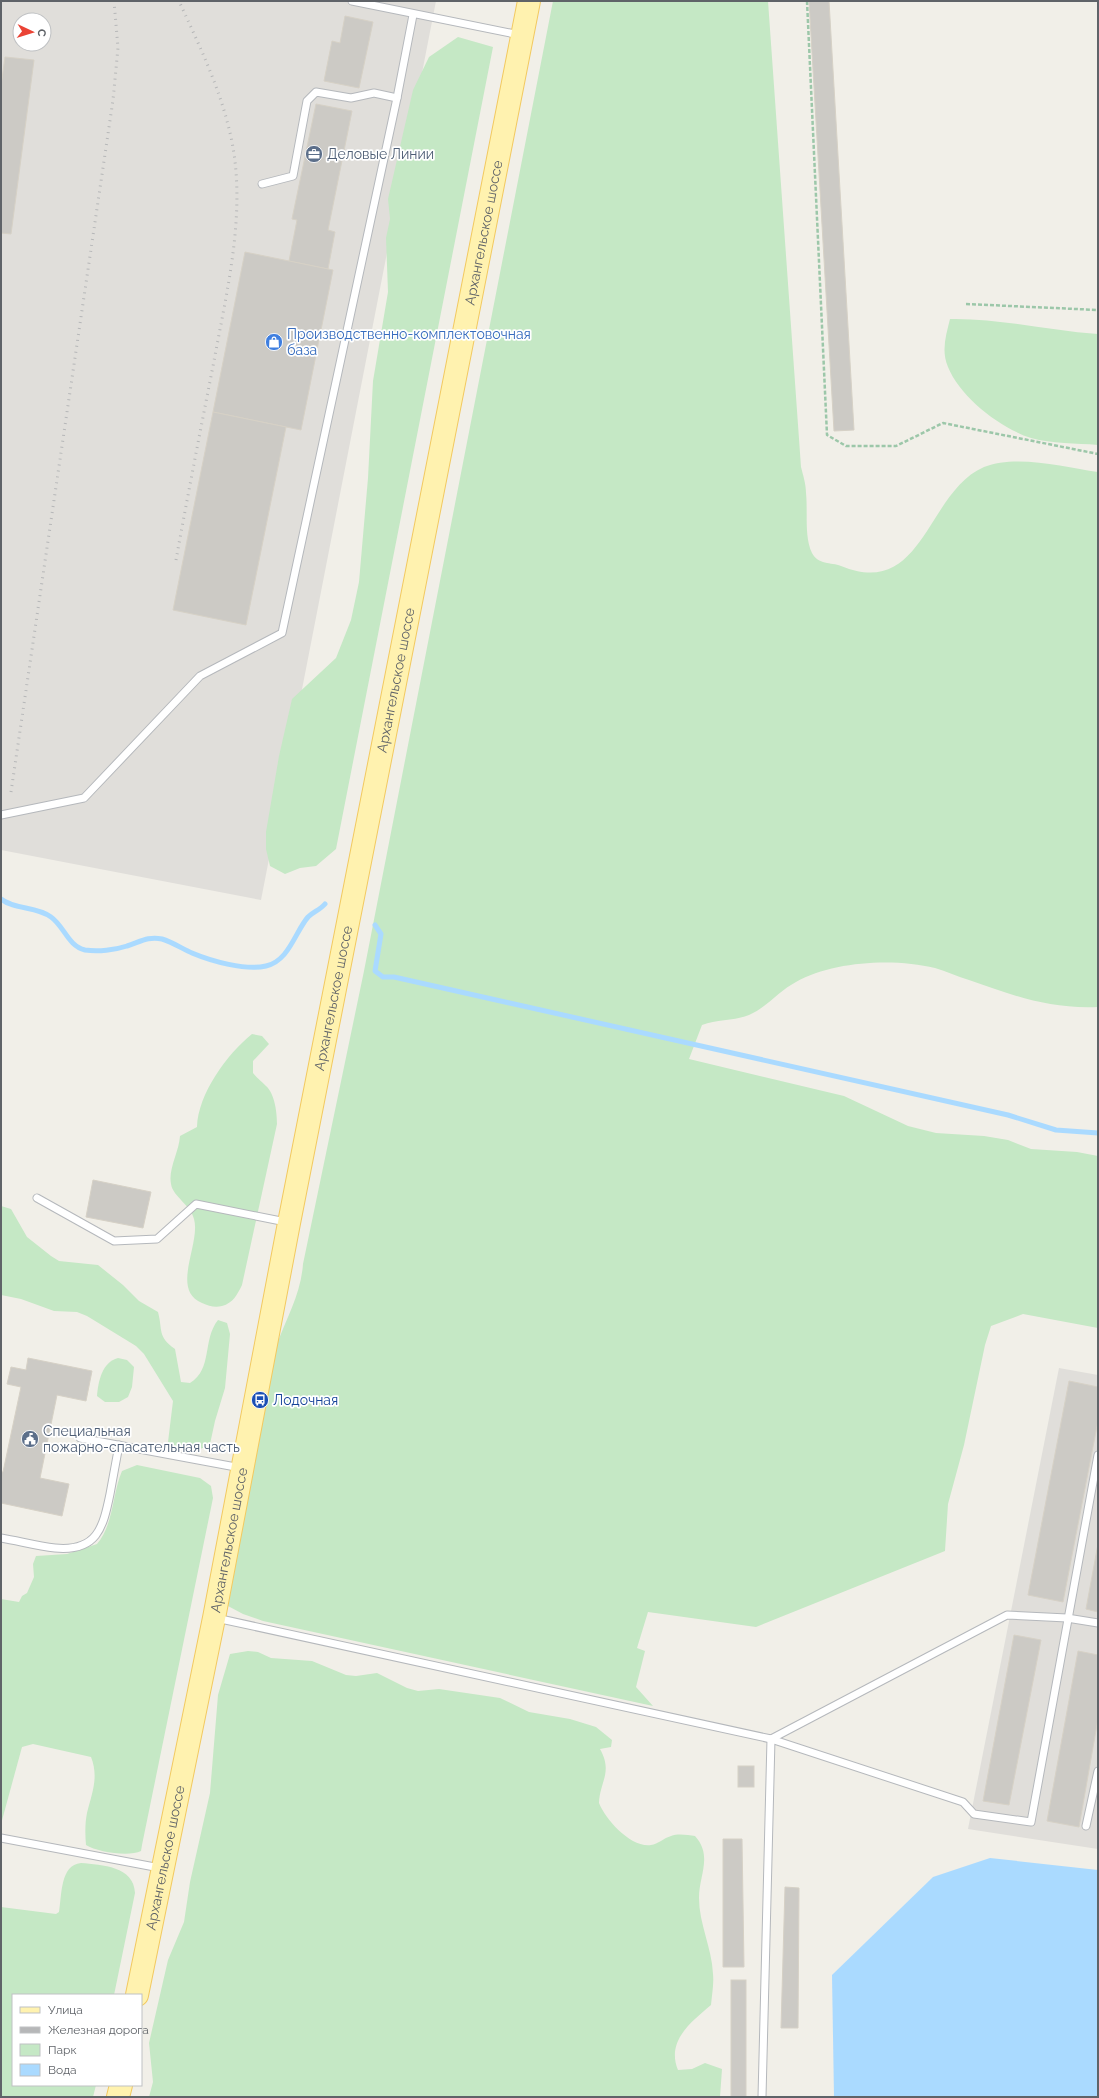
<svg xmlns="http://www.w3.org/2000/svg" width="1099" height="2098" font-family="Raleway,sans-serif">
<rect width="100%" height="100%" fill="#f1efe8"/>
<!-- industrial -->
<g fill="#e0deda" fill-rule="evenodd">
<path d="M1 1H436L261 900 1 850ZM20 20H44V44H20Z"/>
<polygon points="1059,1368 1098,1375 1098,1849 968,1829"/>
</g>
<!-- green -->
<g fill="#c5e8c5">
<path d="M553 1H768L801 467C803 475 806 484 806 493 808 512 804 536 812 553 818 565 831 562 841 566 924 600 926 492 984 467 1016 454 1065 467 1098 472V1007C1048 1009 1015 996 969 980 958 977 946 971 935 968 894 958 833 961 796 982 779 991 767 1007 749 1015 734 1021 717 1019 702 1025L689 1059 844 1096 908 1126 936 1133 984 1136 1008 1140 1031 1149 1077 1152 1098 1156V1328L1023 1314 991 1326 985 1345 964 1445 948 1504 945 1551 756 1627 648 1612 637 1648 645 1651 636 1687 653 1706 263 1621 243 1614 228 1606 277 1344C287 1317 301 1293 303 1264L364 971Z"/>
<polygon points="458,37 493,47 336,849 316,866 300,868 285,874 270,866 266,849 266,832 279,756 292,699 336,658 351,620 359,582 368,478 373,381 388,292 386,238 390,219 388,199 413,90 429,57"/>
<path d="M950 319C1000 318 1049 331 1098 334V445C1076 443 1052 444 1031 438 1000 428 960 397 948 367 941 351 946 335 950 319Z"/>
<path d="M252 1034 262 1036 269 1044 253 1061V1073C257 1078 261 1081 266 1086 275 1094 277 1113 277 1124L242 1285C237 1295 233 1303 222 1306 215 1308 209 1306 202 1303 170 1290 201 1244 194 1219 191 1205 173 1197 171 1184 168 1169 179 1152 180 1136L197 1127C198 1094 227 1054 252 1034Z"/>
<path d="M1 1206 11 1209 27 1237 51 1256 59 1261 98 1265 123 1285 139 1301 158 1312C163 1331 157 1336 175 1349L181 1382 190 1383C213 1369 202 1340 218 1320L227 1323 230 1334 225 1388 215 1421 210 1444C195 1454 182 1452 168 1442L173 1401 144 1354 136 1346 87 1316 77 1312 54 1311 21 1299 1 1295Z"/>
<path d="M118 1358 127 1360 134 1367 132 1387 128 1397 119 1402H105L97 1396C98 1382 102 1362 118 1358Z"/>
<path d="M137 1465 200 1478 211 1486 213 1498 142 1845 141 1851C129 1857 97 1852 86 1845 85 1834 85 1823 87 1813 92 1793 99 1777 91 1757L33 1744 22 1747 1 1824V1599L19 1602 22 1596 27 1593 34 1577 33 1564 36 1556 67 1554 97 1544C114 1524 112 1494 122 1471Z"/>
<path d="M248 1651 258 1652 271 1658 312 1661 346 1675 356 1676 377 1673 407 1688 418 1691 439 1689 500 1698 529 1712 570 1719 596 1727 612 1740 611 1747 600 1749C613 1772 600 1781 599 1803 606 1820 631 1848 651 1845 658 1844 664 1838 671 1836 678 1833 688 1835 695 1836 713 1856 699 1875 699 1898 699 1924 712 1948 713 1974 714 1984 712 1994 711 2005 691 2022 666 2041 678 2070L692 2069 705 2063 722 2069 720 2097H149L153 2082 149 2043 168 1960 184 1922 190 1882 210 1793 218 1695 230 1654Z"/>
<path d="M81 1863C102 1865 134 1866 135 1893L114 1995H13V2085H96L93 2097H1V1907L56 1914 59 1912C62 1895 60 1865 81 1863Z"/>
</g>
<!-- water -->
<polygon fill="#aadaff" points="990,1858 1098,1870 1098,2097 834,2097 832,1975 933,1877"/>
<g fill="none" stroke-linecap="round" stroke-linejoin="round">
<!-- stream -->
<g stroke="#aadaff" stroke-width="5">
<path d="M1 899C15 910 36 906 51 917 64 926 68 946 85 950 98 952 115 950 127 946 140 942 148 936 162 939 172 942 183 949 192 953 211 961 246 971 266 966 289 961 295 932 308 917 313 912 320 910 325 904"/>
<polyline points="375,925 381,934 375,971 383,977 394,977 1008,1115 1056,1130 1098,1133"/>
</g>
</g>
<!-- building -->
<g fill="#cccac5" stroke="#d6d1c6">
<polygon points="809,1 829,1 854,430 834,431"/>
<polygon points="345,16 373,22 359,88 324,81 332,41 340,43"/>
<polygon points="5,57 34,60 11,234 1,233 1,86"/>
<polygon points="316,104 352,111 328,230 335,232 328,269 289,261 297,220 292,219"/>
<polygon points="245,252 333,270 301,430 213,412"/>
<polygon points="213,412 286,427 246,625 173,610"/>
<polygon points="93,1180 151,1192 143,1228 86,1217"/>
<polygon points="28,1358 92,1371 86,1401 57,1395 40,1478 69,1484 62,1516 1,1503 1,1472 3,1472 21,1387 7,1384 11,1367 26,1370"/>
<polygon points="1069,1381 1098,1387 1098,1421 1063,1602 1028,1595"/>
<polygon points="1098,1544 1098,1612 1086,1609"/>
<polygon points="1014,1635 1041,1640 1009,1805 983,1801"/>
<polygon points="1078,1651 1098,1655 1098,1719 1079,1827 1047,1821"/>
<rect x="738" y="1766" width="16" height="21"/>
<polygon points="723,1839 742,1839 744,1967 723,1967"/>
<polygon points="785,1887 799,1888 798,2028 781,2028"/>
<rect x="731" y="1980" width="15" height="117"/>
</g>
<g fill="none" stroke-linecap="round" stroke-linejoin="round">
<defs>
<g id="lane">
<polyline points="352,1 520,35"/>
<polyline points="262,184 293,176 307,101 316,92 351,98 374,93 397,98"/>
<polyline points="1,815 84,798 200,676 282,633 397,98 413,15"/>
<polyline points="37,1198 114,1241 157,1239 196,1204 286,1222"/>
<polyline points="80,1438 241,1468"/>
<path d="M1 1538C19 1541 37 1546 55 1548 97 1552 103 1528 110 1494 113 1478 116 1461 119 1445"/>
<polyline points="216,1618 771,1739 1007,1615 1067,1618 1098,1623"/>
<polyline points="1086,1826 1098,1771"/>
<polyline points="1,1838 160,1868"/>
<polyline points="762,2097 771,1739 963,1802 974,1814 1031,1822 1098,1455"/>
</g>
<g id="primary">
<path id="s1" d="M137 1995 214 1618 289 1223 529 1"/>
<polyline points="118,2097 121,2085"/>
</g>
</defs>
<!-- lane casing -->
<use href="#lane" stroke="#b5b8bc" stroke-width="9"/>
<!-- primary casing -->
<use href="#primary" stroke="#f2c960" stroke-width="24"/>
<!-- path -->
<g stroke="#9cc7a9" stroke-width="2.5" stroke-dasharray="4 2" stroke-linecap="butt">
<polyline points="807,1 827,435 846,446 896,446 943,423 1098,454"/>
<polyline points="966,304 1098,310"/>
</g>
<!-- lane -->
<use href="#lane" stroke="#fff" stroke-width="7"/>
<!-- primary -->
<use href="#primary" stroke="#fff2af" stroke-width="22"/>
<!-- rail -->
<g stroke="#b6b7b8" stroke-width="3" stroke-dasharray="1 5" stroke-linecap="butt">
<path d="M176 560C188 494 201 427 214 361 227 290 246 214 232 142 222 92 200 47 179 1"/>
<polyline points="11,792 113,100 118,48 114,1"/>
</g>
</g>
<!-- icons -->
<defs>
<symbol id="office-disc" viewBox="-11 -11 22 22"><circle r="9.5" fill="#5c6f8a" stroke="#fff"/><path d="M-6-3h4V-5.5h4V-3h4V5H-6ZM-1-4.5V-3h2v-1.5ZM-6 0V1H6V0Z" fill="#fff"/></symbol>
<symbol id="shop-disc" viewBox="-11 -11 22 22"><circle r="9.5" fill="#3f7fe0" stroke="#fff"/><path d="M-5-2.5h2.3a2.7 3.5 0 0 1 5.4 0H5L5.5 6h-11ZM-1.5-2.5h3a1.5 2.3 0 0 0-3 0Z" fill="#fff"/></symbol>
<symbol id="bus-disc" viewBox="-11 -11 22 22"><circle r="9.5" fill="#1a4fb4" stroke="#fff"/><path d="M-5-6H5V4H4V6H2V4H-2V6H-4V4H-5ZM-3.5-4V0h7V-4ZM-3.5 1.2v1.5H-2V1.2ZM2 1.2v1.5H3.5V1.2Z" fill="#fff"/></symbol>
<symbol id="civic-disc" viewBox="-11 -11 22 22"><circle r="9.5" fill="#5c6f8a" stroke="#fff"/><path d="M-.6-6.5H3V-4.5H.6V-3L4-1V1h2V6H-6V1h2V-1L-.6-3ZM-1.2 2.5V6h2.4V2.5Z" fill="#fff"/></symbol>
</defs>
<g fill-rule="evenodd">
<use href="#office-disc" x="304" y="144" width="20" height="20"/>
<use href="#shop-disc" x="264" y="332" width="20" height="20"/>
<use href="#bus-disc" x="250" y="1390" width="20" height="20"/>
<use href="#civic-disc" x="20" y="1429" width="20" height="20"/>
</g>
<g text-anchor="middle" stroke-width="3.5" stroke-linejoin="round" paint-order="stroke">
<!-- service labels -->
<g font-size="14" fill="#4e5e75" stroke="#fff" text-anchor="start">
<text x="327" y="159">Деловые Линии</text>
<text x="43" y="1436">Специальная<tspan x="43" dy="16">пожарно-спасательная часть</tspan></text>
</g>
<!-- street labels -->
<g font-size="14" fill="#5f6368" stroke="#fff">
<text dy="5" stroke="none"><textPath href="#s1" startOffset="1796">Архангельское шоссе</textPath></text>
<text dy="5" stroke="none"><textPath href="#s1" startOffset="1340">Архангельское шоссе</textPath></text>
<text dy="5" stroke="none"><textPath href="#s1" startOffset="1016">Архангельское шоссе</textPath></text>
<text dy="5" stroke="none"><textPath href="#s1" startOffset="464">Архангельское шоссе</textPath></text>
<text dy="5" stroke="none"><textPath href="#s1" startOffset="140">Архангельское шоссе</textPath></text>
</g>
<!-- shop labels -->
<g font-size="14" fill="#366cbe" stroke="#fff" text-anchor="start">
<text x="287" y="339">Производственно-комплектовочная<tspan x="287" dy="16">база</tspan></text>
</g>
<!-- transit labels -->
<g font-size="14" fill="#164399" stroke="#fff" text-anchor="start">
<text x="273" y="1405">Лодочная</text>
</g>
</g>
<!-- border -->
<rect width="1099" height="2098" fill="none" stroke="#5f6368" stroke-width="4"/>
<!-- legend -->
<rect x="12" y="1994" width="130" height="92" fill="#ffffff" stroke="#bfc1c3"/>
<rect x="20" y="2007" width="20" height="6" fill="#fff2af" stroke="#bfc1c3"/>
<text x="48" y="2014" font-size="12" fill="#5f6368">Улица</text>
<rect x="20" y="2027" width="20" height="6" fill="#b6b7b8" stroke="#bfc1c3"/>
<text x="48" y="2034" font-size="12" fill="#5f6368">Железная дорога</text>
<rect x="20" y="2044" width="20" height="12" fill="#c5e8c5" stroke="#bfc1c3"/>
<text x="48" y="2054" font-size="12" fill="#5f6368">Парк</text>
<rect x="20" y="2064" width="20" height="12" fill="#aadaff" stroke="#bfc1c3"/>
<text x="48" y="2074" font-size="12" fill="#5f6368">Вода</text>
<!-- north arrow -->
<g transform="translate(32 32) rotate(94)"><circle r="19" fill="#ffffff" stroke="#bfc1c3"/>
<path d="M0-3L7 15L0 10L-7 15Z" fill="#ea4335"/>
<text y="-6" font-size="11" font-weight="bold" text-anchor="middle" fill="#5f6368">С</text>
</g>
</svg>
